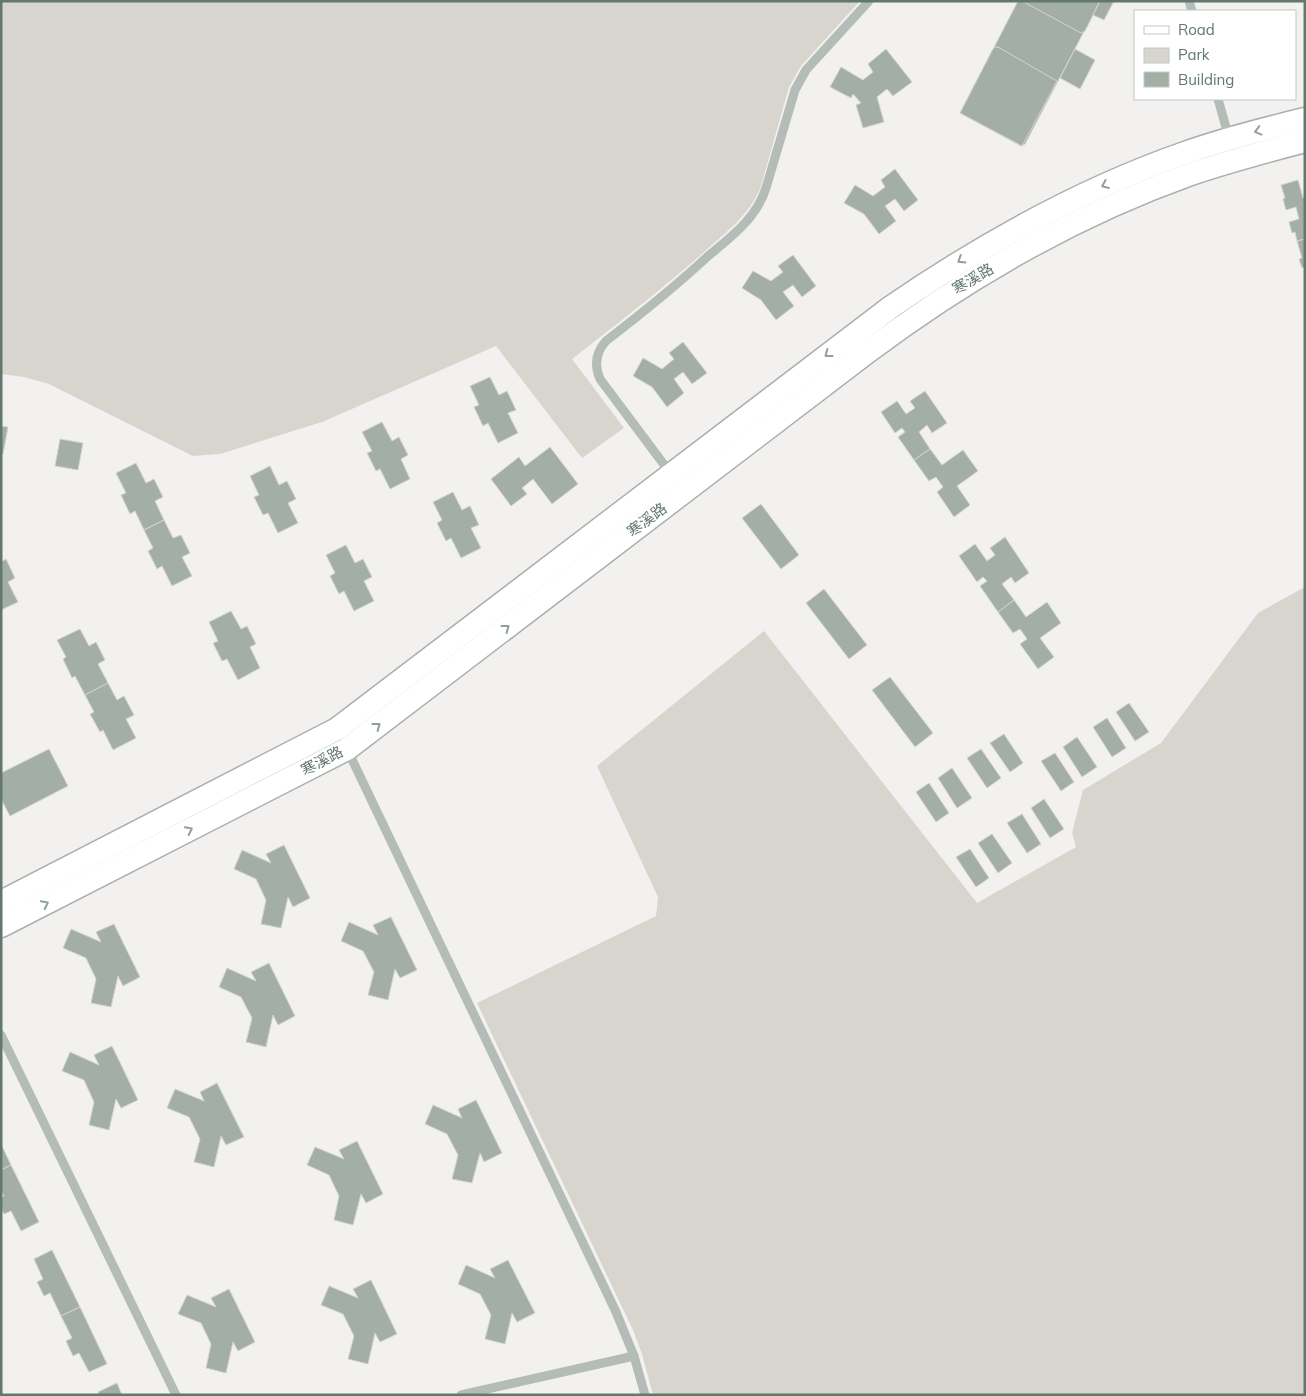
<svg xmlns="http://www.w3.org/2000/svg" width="1306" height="1396" font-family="Mulish,'Noto Sans SC',sans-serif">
<rect width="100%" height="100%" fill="#f3f0f0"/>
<!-- green -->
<g fill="#d8d5cf">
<path d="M1 1H860L801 66 789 87 761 186C750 215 726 232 704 252 661 290 617 324 572 359L624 428 582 458 496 346 322 422 220 454 193 456 49 384 24 377 1 374Z"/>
<polygon points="1305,587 1305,1395 653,1395 642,1354 633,1330 477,1003 656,916 658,897 597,766 764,631 977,903 1076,847 1072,833 1083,790 1161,743 1258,613"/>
</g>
<!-- building -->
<g fill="#a3aea7" stroke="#d4d3d3">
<polygon points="1018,1 1100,1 1025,144 1021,146 960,113"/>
<polygon points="1022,1 1100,1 1085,31 1081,33"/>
<polygon points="1100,1 1114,1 1104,20 1093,15"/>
<polygon points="998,47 1057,81 1022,146 960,113 993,49 995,47"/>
<polygon points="886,49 912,82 893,96 887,89 877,97 884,122 863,128 856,105 861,103 853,94 851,98 830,87 841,67 863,80 873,72 868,64"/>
<polygon points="1075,49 1095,60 1080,89 1060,78"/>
<polygon points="895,169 918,200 904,211 895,199 885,206 896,221 879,234 864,214 844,203 855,185 873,196 885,187 881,180"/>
<polygon points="1298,180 1303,198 1305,197 1305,239 1297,241 1295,232 1292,233 1289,222 1299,219 1296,207 1286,210 1283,199 1285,198 1281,185"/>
<polygon points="1305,239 1305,267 1302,268 1299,259 1302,258 1297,241"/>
<polygon points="793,255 816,286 802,297 793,285 783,292 794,306 776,320 761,300 742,288 753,271 771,281 783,272 778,266"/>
<polygon points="683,342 707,373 692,384 683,372 674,379 684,393 667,407 652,387 633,376 643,358 662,369 674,359 669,353"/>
<polygon points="490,377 499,395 507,391 516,410 508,413 518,433 498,443 488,423 483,426 474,407 479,405 470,386"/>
<polygon points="925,391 947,423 932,433 927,425 919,432 930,449 914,460 898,437 905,432 902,428 895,433 881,412 897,401 906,414 915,408 910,401"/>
<polygon points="382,422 392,441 399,437 408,455 401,459 410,479 390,489 380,469 376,471 367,453 372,451 362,432"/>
<polygon points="1,426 8,427 3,454 1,453"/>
<polygon points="60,439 83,443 78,470 55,466"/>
<polygon points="550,447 578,484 552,504 533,479 522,488 527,494 511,506 491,479 519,457 525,466"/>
<polygon points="930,449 942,465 963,450 978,471 957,486 970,505 954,517 937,492 943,487 936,477 929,481 914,460"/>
<polygon points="136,463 146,483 154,479 163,497 155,501 164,520 144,530 135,511 130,514 121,495 126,493 116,473"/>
<polygon points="270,466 279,485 287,481 296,499 288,503 298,523 278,533 268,513 263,515 254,497 259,495 250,476"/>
<polygon points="453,492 462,510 470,506 479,525 471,528 481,548 461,558 451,538 446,541 437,523 442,520 433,502"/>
<polygon points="761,504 799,555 781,569 742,518"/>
<polygon points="164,520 173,538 181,535 190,553 182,557 192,576 172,586 162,566 157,569 148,551 153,548 144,530"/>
<polygon points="1005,537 1029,573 1015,583 1011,577 1002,584 1014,600 998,612 980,586 987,581 983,577 977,582 959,556 975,544 987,561 995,555 990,548"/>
<polygon points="346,545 355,563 363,559 372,577 364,581 374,601 354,611 344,591 339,594 330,576 335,573 326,555"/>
<polygon points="6,559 15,578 8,582 18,602 1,610 1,562"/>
<polygon points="824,589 867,645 849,659 806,603"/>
<polygon points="1014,600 1026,617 1047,602 1061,623 1040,638 1054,657 1038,669 1020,644 1027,639 1020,629 1013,633 998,612"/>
<polygon points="231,611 241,629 247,626 256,644 250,647 260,668 238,680 227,659 222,661 213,643 218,641 209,622"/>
<polygon points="80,629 89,646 96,642 105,660 98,664 108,683 85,695 75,676 72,678 63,659 66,657 57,640"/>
<polygon points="890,677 933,733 915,747 872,690"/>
<polygon points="108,683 117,700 124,696 134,715 126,719 136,738 113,750 103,730 100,732 90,714 94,712 85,695"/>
<polygon points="1129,703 1149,732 1135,741 1116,712"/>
<polygon points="1107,718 1126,748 1112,757 1093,727"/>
<polygon points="1004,734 1023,763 1010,772 990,743"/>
<polygon points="1077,737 1097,767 1082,777 1063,747"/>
<polygon points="49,749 68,786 10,816 1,799 1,773"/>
<polygon points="981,749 1001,778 987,788 967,758"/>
<polygon points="1055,753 1074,782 1061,791 1041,761"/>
<polygon points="952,768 972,798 957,808 938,778"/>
<polygon points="929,783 949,813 936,822 916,792"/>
<polygon points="1044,799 1064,829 1050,838 1031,808"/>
<polygon points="1022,814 1041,844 1027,853 1007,823"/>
<polygon points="992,834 1012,863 998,873 978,843"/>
<polygon points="284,845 310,898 293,907 288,897 281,928 261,924 266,900 256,879 234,869 242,850 271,863 266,854"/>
<polygon points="970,849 989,878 976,887 956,857"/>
<polygon points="391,917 417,970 400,978 395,969 388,1000 368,995 374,972 363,951 341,941 349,922 378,935 373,925"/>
<polygon points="114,924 140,977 123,986 118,976 111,1007 91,1003 96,979 86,958 63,948 71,929 101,942 96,932"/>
<polygon points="269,963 295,1016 278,1025 273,1015 266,1047 246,1042 252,1018 241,997 219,987 227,968 256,981 251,972"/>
<polygon points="112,1046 138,1100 121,1108 116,1099 109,1130 89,1125 94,1102 84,1080 62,1071 70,1052 99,1065 94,1055"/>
<polygon points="217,1083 244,1137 226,1145 221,1136 214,1167 194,1162 200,1139 189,1117 167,1108 175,1089 204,1101 200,1092"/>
<polygon points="476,1100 502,1153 484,1162 480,1153 472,1183 452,1179 458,1155 447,1134 425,1124 433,1105 462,1118 458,1109"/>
<polygon points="357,1141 383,1194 366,1203 361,1194 353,1225 334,1220 339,1196 329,1175 307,1165 315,1147 344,1159 339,1150"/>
<polygon points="1,1144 11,1165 1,1170"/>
<polygon points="11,1165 39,1222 21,1231 11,1211 4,1214 1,1208 1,1198 4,1196 1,1191 1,1170"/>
<polygon points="52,1250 80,1307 61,1316 50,1293 44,1296 37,1282 43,1279 34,1259"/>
<polygon points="508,1260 535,1313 517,1322 512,1313 505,1344 485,1339 491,1315 480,1294 458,1284 466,1265 495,1278 490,1269"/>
<polygon points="371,1280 397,1334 380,1342 375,1333 368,1364 348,1359 354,1336 343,1314 321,1305 329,1286 358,1298 353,1289"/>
<polygon points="229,1289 255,1342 238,1351 233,1342 226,1373 206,1368 211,1344 201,1323 178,1314 187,1295 216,1307 211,1298"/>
<polygon points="80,1307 107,1364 89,1372 79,1353 73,1356 66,1341 72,1338 61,1316"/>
<polygon points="117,1383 122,1395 99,1395 98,1392"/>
</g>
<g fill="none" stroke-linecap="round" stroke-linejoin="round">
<defs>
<g id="major">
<path d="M1 902 337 729 891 307C983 244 1079 190 1185 153 1224 139 1264 129 1305 119"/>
<path d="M1 926 347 749 866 353C966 278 1073 216 1191 174 1229 161 1267 151 1305 141"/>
</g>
</defs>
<!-- major casing -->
<use href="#major" stroke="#a9b1ad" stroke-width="25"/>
<!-- minor -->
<g stroke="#b4bcb8" stroke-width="9">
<polyline points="1189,1 1192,11"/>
<polyline points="1218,99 1229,138"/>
<path d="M671 474 600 379C594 365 596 352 606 341 641 314 675 287 707 257 731 237 756 219 766 188L795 90 806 70 869 1"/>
<polyline points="347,749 616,1312 634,1356 645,1395"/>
<polyline points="1,1035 176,1395"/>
<polyline points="461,1395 634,1356"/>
</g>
<!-- major -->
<use href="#major" stroke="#fff" stroke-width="22"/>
</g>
<!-- one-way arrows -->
<defs><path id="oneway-chevron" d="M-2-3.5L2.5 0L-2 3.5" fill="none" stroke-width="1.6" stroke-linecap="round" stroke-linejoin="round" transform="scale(1.25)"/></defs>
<g stroke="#91a098">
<use href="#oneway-chevron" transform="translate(1258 131) rotate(165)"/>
<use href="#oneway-chevron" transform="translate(1105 185) rotate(157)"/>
<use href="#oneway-chevron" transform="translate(961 260) rotate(148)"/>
<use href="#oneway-chevron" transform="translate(828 354) rotate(143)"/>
<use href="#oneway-chevron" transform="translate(506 628) rotate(-37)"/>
<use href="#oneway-chevron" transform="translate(377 726) rotate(-37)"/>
<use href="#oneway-chevron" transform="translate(189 830) rotate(-27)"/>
<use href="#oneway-chevron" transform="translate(45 904) rotate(-27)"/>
</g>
<g text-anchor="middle" stroke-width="5" stroke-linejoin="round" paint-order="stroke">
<!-- street labels -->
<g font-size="15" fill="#62786c" stroke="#fff">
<text transform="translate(973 279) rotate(-31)" y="5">寒溪路</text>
<text transform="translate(647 520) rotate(-37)" y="5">寒溪路</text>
<text transform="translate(322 761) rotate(-28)" y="5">寒溪路</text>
</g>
</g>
<!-- border -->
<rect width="1306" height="1396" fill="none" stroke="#62786c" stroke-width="5"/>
<!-- legend -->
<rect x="1134" y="10" width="162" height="90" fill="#ffffff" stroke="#c0c9c4"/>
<rect x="1144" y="26" width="25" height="8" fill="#ffffff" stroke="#c0c9c4"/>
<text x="1178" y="35" font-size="15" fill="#62786c">Road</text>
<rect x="1144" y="48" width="25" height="15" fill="#d8d5cf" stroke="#c0c9c4"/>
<text x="1178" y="60" font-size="15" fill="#62786c">Park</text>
<rect x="1144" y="72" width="25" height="15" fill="#a3aea7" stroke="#c0c9c4"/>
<text x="1178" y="85" font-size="15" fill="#62786c">Building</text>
</svg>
